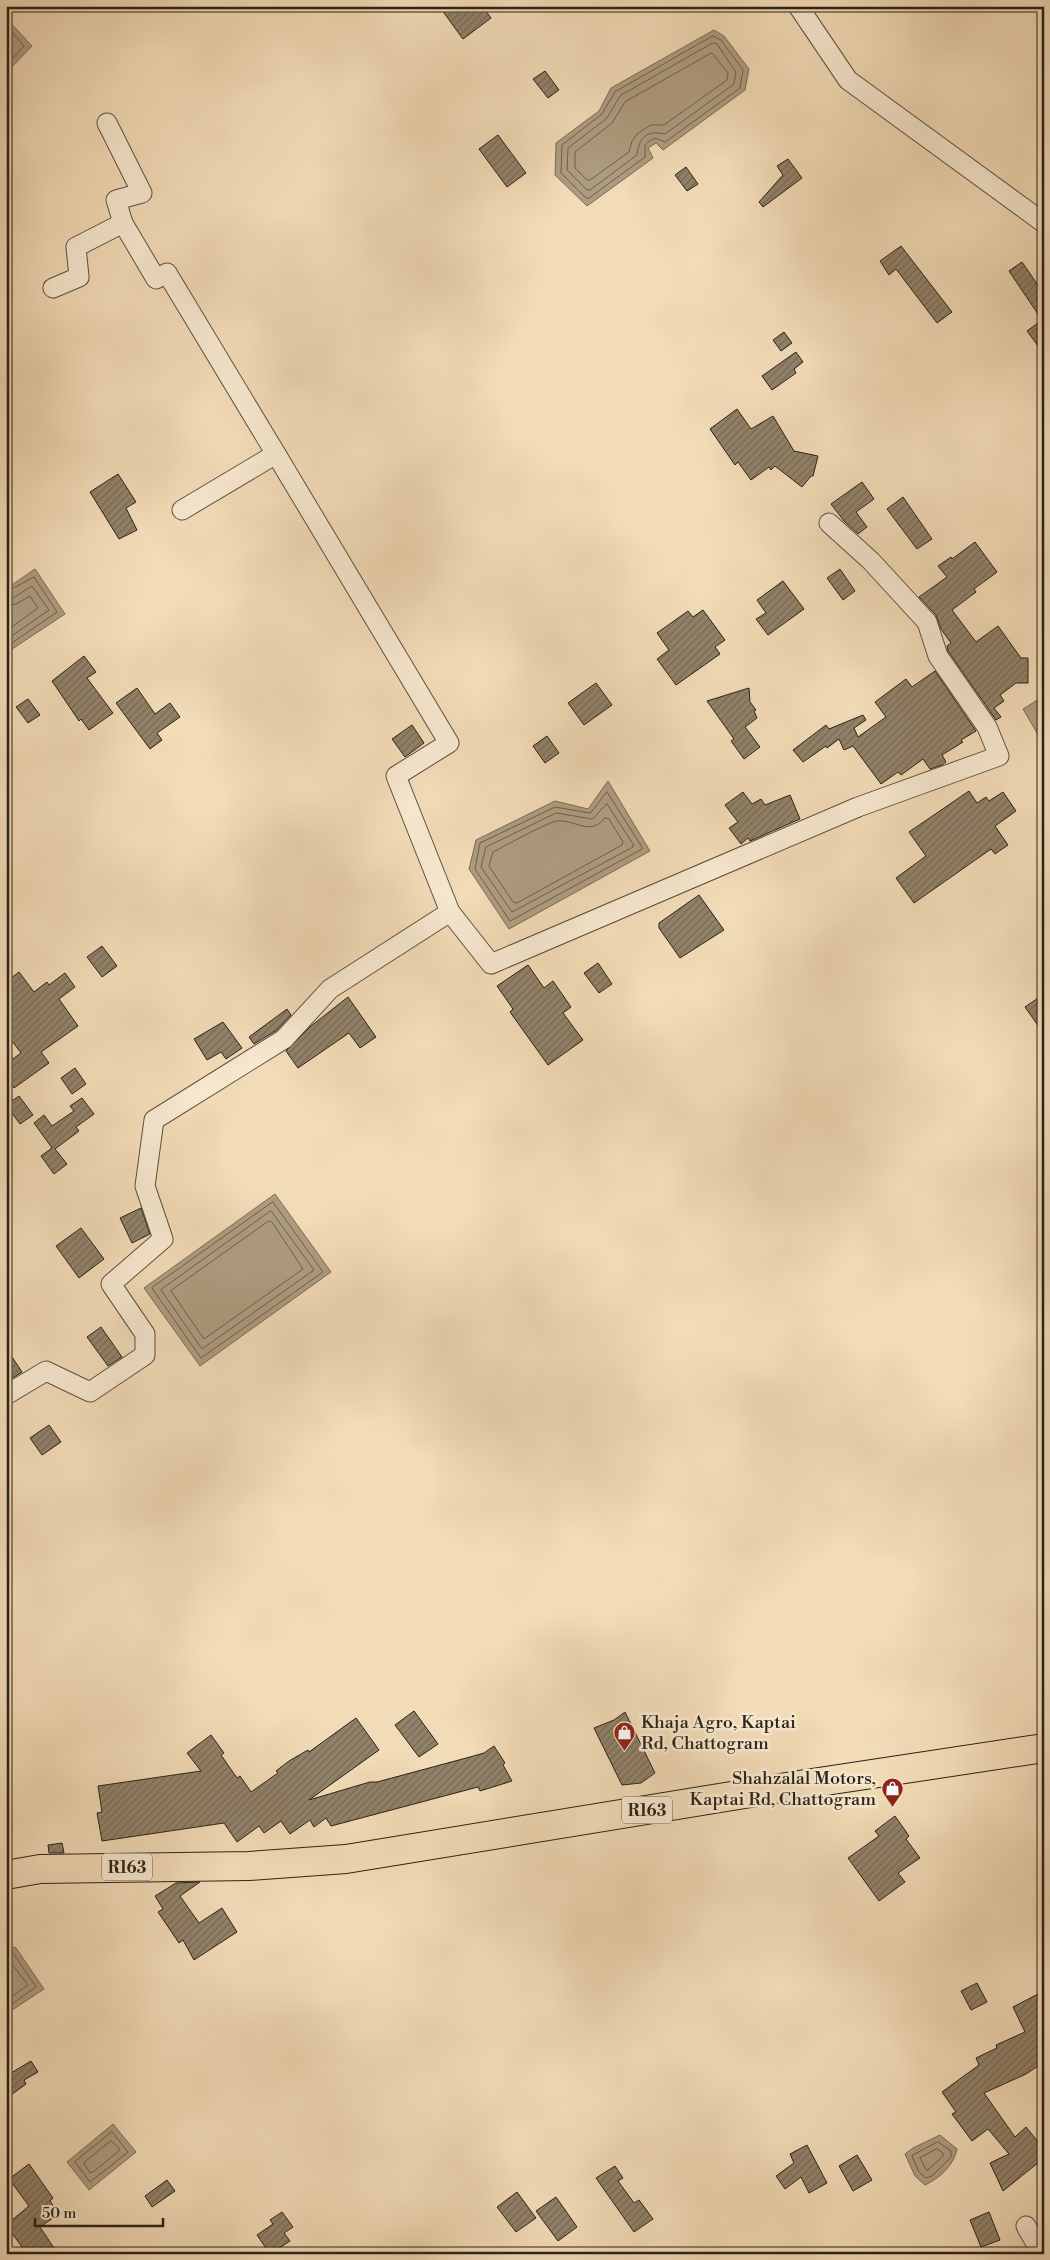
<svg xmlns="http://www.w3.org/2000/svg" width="1050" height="2260" font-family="'Libre Bodoni',serif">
<defs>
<pattern id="building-hatch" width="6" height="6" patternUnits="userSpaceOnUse" patternTransform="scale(1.25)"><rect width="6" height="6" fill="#92826a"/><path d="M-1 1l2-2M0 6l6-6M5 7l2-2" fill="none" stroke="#776a56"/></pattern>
</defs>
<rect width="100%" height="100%" fill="#f2dbb7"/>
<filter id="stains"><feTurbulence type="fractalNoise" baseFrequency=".004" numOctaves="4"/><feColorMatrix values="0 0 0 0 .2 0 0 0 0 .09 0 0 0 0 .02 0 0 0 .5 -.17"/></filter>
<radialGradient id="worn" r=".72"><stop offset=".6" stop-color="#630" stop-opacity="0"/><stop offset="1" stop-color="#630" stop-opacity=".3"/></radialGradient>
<!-- water -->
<g fill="#ae9c80" stroke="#796b56">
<polygon points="6,18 32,46 6,73"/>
<polygon points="714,30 724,36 749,69 745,90 663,150 656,143 648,148 653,158 587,206 555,175 556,143 599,111 611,88"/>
<polygon points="35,569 65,614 6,653 6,589"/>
<polygon points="1044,696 1044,745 1023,709"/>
<polygon points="608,781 650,851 509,929 469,869 476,840 555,801 588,809"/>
<polygon points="275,1194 331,1272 200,1366 144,1288"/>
<polygon points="6,1944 16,1948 44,1989 6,2014"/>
<polygon points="113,2124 136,2152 89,2190 67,2162"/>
<path d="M940 2135 957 2149C954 2165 940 2178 925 2185L915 2176 905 2154 913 2148Z"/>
</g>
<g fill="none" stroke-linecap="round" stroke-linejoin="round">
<!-- shore -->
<g stroke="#6c5f4b" stroke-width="1">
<polyline points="6,25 24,46 6,66"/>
<path d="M713 36 721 40 743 70 740 88 665 142 655 138C641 145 646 146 645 157L589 198H586L561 173 562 145 602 114 615 92Z"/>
<path d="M713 43 717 44 736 72 734 84 665 134C647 130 639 137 637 155L590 190H587L567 170 568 148 607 118 620 96Z"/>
<polygon points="712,53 728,73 727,80 664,125 651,125 638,133 632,141 629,152 590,180 587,180 575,168 575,152 612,123 625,102"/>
<polyline points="6,592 34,577 57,612 6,647"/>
<polyline points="6,599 13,598 32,586 49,610 6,640"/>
<polyline points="6,606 16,604 30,596 38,608 6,631"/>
<polygon points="607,792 642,847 642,849 510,921 475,869 480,843 555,807 590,813"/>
<polygon points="607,804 633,844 633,847 512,912 481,867 486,847 556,813 592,819"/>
<path d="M605 818 609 819 623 842 622 845 517 903 513 902 489 866 493 852C505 846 548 822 557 821 575 819 590 837 605 818Z"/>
<polygon points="273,1202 323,1272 201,1358 152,1288"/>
<polygon points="271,1211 314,1270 202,1349 161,1290"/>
<polygon points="269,1221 272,1222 303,1269 204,1339 171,1291"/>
<polyline points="6,1950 13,1953 36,1987 6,2008"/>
<polyline points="6,1956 28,1985 6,2001"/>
<polygon points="112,2132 128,2152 90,2182 75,2162"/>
<polygon points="111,2141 119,2148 119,2151 93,2172 90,2173 84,2163"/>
<polygon points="938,2142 951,2151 951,2157 932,2176 926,2178 919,2172 912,2156"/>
<polygon points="937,2149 943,2153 943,2156 927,2171 920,2158"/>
</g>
</g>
<!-- building -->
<g fill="url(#building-hatch)" stroke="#2a2216">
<polygon points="439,6 482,6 491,18 463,39"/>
<polygon points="545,71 559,90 548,98 533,79"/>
<polygon points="498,135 526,173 507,187 479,149"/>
<polygon points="788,159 802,178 763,207 759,202 783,175 777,166"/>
<polygon points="686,167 698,184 687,191 675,175"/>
<polygon points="901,246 952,312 937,323 896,269 889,275 880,261"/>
<polygon points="1022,262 1044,294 1044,354 1027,331 1042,320 1009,271"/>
<polygon points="784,332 792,343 781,351 773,340"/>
<polygon points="796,352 803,362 794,369 796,373 772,390 762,376"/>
<polygon points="737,409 751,429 773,416 794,451 818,456 813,476 811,476 802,487 775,466 771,470 769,467 751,480 738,462 735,465 710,429"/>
<polygon points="118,474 136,502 126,508 137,530 119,539 90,492"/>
<polygon points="862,482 874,499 856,512 867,527 858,534 844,521 831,504"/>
<polygon points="903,497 932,539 917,549 887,509"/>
<polygon points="975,542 997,572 974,589 976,592 952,610 976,642 998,626 1021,658 1028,658 1028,683 1016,683 1000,695 1004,701 994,708 1001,717 996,720 948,651 947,646 951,643 941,629 936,615 919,597 947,577 938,566 951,557 952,559"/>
<polygon points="840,569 855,591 843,600 827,578"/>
<polygon points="783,581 804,609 768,635 756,619 766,613 757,600"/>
<polygon points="703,610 725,640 715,647 720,654 676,685 657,659 669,650 657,633 688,611 693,617"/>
<polygon points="84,656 96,672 87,678 113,713 89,730 81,719 79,721 52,681"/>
<polygon points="935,671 976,731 961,740 963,742 942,755 946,762 942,765 930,769 923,759 901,775 898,772 881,784 853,746 844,750 839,739 827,748 826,746 803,762 793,750 826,725 829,729 863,715 866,720 854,728 858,737 886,717 875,702 906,679 912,687"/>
<polygon points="596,683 612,705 584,725 568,703"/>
<polygon points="137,688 155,714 170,703 180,717 157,733 162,740 150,749 116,703"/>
<polygon points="749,688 750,702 756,710 754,711 757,718 745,727 760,747 744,759 731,741 734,739 707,701"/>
<polygon points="28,699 40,715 28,723 16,707"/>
<polygon points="412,725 424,743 405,757 392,739"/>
<polygon points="547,736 559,753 545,763 533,746"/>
<polygon points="969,791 977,803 986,797 989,801 1003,792 1016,811 995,826 1008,845 995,854 991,849 914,903 896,878 926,856 909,832"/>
<polygon points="743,792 752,804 761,799 765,805 790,795 800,819 750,841 748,838 741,844 729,828 738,822 725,805"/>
<polygon points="699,895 724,930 680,958 659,928 659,923"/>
<polygon points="102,946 117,966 102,977 87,957"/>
<polygon points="598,963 612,984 599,993 584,973"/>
<polygon points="528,965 544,988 553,981 571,1007 563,1013 583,1040 548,1065 510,1012 513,1009 497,986"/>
<polygon points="19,972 34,992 47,982 49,985 65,973 75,987 59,999 78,1026 41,1052 49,1063 14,1088 6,1077 6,1064 21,1053 6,1033 6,982"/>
<polygon points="1044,994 1044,1034 1025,1007"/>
<polygon points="348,997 376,1037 360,1048 349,1033 298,1068 286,1051 311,1026"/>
<polygon points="287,1009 291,1015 277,1030 254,1044 249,1037"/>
<polygon points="223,1022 242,1048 226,1059 221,1052 207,1060 194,1039"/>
<polygon points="75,1068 86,1084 72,1094 61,1078"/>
<polygon points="19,1096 33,1115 20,1124 6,1105"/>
<polygon points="82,1098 94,1114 76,1127 79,1131 55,1149 67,1164 54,1174 41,1156 52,1148 34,1123 44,1115 52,1126 74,1111 70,1106"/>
<polygon points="141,1208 150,1234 132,1243 120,1218"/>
<polygon points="81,1228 104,1259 79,1278 56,1246"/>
<polygon points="101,1327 122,1357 108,1366 87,1337"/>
<polygon points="6,1348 22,1372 6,1382"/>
<polygon points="49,1425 61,1442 42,1455 30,1438"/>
<polygon points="414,1711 438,1744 419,1757 395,1725"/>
<polygon points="625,1712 655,1773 641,1783 622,1785 594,1728 614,1720"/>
<polygon points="356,1718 379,1750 309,1800 370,1782 377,1782 470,1757 484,1753 494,1746 505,1763 503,1765 512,1781 480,1791 478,1787 331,1826 326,1818 314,1827 310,1820 290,1834 281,1821 264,1833 259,1826 237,1842 224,1823 102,1841 97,1813 102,1812 98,1786 201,1771 187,1753 211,1735 224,1753 221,1755 237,1778 240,1776 251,1792 278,1773 276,1771 289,1761 308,1750 309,1752"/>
<polygon points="895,1816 909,1836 906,1839 920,1858 898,1873 905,1882 879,1901 848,1858 879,1836 875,1831"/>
<polygon points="62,1843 64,1853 49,1853 48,1845"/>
<polygon points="200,1882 180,1896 199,1923 222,1908 237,1932 194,1960 183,1940 179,1943 158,1912 163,1909 155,1896 176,1883"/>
<polygon points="977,1983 987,2002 971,2010 961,1991"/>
<polygon points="1044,1991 1044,2062 1026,2074 984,2093 1015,2137 1026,2127 1044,2149 1044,2158 1003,2191 990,2163 1009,2154 988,2129 972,2141 952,2114 956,2112 942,2092 979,2065 976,2058 997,2048 996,2045 1025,2032 1013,2007"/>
<polygon points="31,2061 38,2072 24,2080 26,2084 11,2095 6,2088 6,2076"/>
<polygon points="807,2145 827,2183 809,2193 801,2177 785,2189 776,2176 794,2163 790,2154"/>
<polygon points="857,2155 872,2180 853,2191 839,2166"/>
<polygon points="29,2164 53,2198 50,2201 59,2214 40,2227 58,2254 27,2254 6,2225 29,2206 9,2179"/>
<polygon points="615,2166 623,2178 618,2181 634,2203 639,2200 653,2219 634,2232 596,2178"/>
<polygon points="167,2180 175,2191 152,2207 145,2196"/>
<polygon points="517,2192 536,2218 516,2232 497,2207"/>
<polygon points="556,2197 577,2227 558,2241 536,2211"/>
<polygon points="282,2212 293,2227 284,2233 290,2241 270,2254 257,2235 273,2224 270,2220"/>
<polygon points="989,2212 1000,2240 981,2247 970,2220"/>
</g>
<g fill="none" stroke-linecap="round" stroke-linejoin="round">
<defs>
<g id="street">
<polyline points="798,6 848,80 1044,223"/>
<polyline points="123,223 156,279 167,273 276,454 182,510"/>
<polyline points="53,288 79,277 76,247 123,223 116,200 142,193 107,123"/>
<polyline points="276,454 449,743 396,776 450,912 491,964 858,807 999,756 987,727 938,656 927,622 871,561 829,523"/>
<polyline points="6,1395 46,1371 90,1392 145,1355 145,1334 111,1284 163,1239 145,1186 154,1120 284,1039 330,989 450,912"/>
<polyline points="1026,2226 1042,2254"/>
</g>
<polyline id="primary" points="6,1875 40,1869 249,1866 346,1859 799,1785 1044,1748"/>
</defs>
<!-- street casing -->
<use href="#street" stroke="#5c503e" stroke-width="21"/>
<!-- primary casing -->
<use href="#primary" stroke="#2a2216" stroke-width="30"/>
<!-- street -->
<use href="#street" stroke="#f7e8d0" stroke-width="19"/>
<!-- primary -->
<use href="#primary" stroke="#f2dbb7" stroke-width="28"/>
</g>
<!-- icons -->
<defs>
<symbol id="shop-pin" viewBox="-11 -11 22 30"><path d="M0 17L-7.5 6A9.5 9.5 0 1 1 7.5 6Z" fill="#8f2418" stroke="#f7e8d0"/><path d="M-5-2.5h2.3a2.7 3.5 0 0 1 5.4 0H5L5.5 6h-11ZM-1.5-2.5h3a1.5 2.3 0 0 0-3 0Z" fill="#fff"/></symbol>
</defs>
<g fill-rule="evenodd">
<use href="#shop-pin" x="612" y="1720" width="25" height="34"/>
<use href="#shop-pin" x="880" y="1776" width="25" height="34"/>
</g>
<g text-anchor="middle" stroke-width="5" stroke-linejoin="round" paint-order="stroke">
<!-- shield labels -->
<g fill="#f7e8d0" stroke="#685d4e" stroke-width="1">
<rect x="622" y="1796.5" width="50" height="27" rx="4"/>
<rect x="102" y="1853.5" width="50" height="27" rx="4"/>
</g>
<g font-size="16" font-weight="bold" fill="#2a2216">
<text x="647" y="1816">R163</text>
<text x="127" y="1873">R163</text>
</g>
<!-- poi labels -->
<g font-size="18" fill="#2a2216" stroke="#f7e8d0" text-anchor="start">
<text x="641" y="1728">Khaja Agro, Kaptai<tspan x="641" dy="21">Rd, Chattogram</tspan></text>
<text x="876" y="1784" text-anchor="end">Shahzalal Motors,<tspan x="876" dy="21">Kaptai Rd, Chattogram</tspan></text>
</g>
</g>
<!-- margin -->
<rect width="1050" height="2260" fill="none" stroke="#f2dbb7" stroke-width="25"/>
<rect x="8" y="8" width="1035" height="2245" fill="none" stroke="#2a2216" stroke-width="2.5"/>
<rect x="12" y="12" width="1025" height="2235" fill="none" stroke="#2a2216"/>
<!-- scale -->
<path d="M35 2218v8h128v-8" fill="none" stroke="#2a2216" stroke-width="2.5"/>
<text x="42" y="2218" font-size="15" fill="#2a2216" stroke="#f7e8d0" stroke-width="4" paint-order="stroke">50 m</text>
<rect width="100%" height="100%" filter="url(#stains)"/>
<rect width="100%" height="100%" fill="url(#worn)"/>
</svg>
